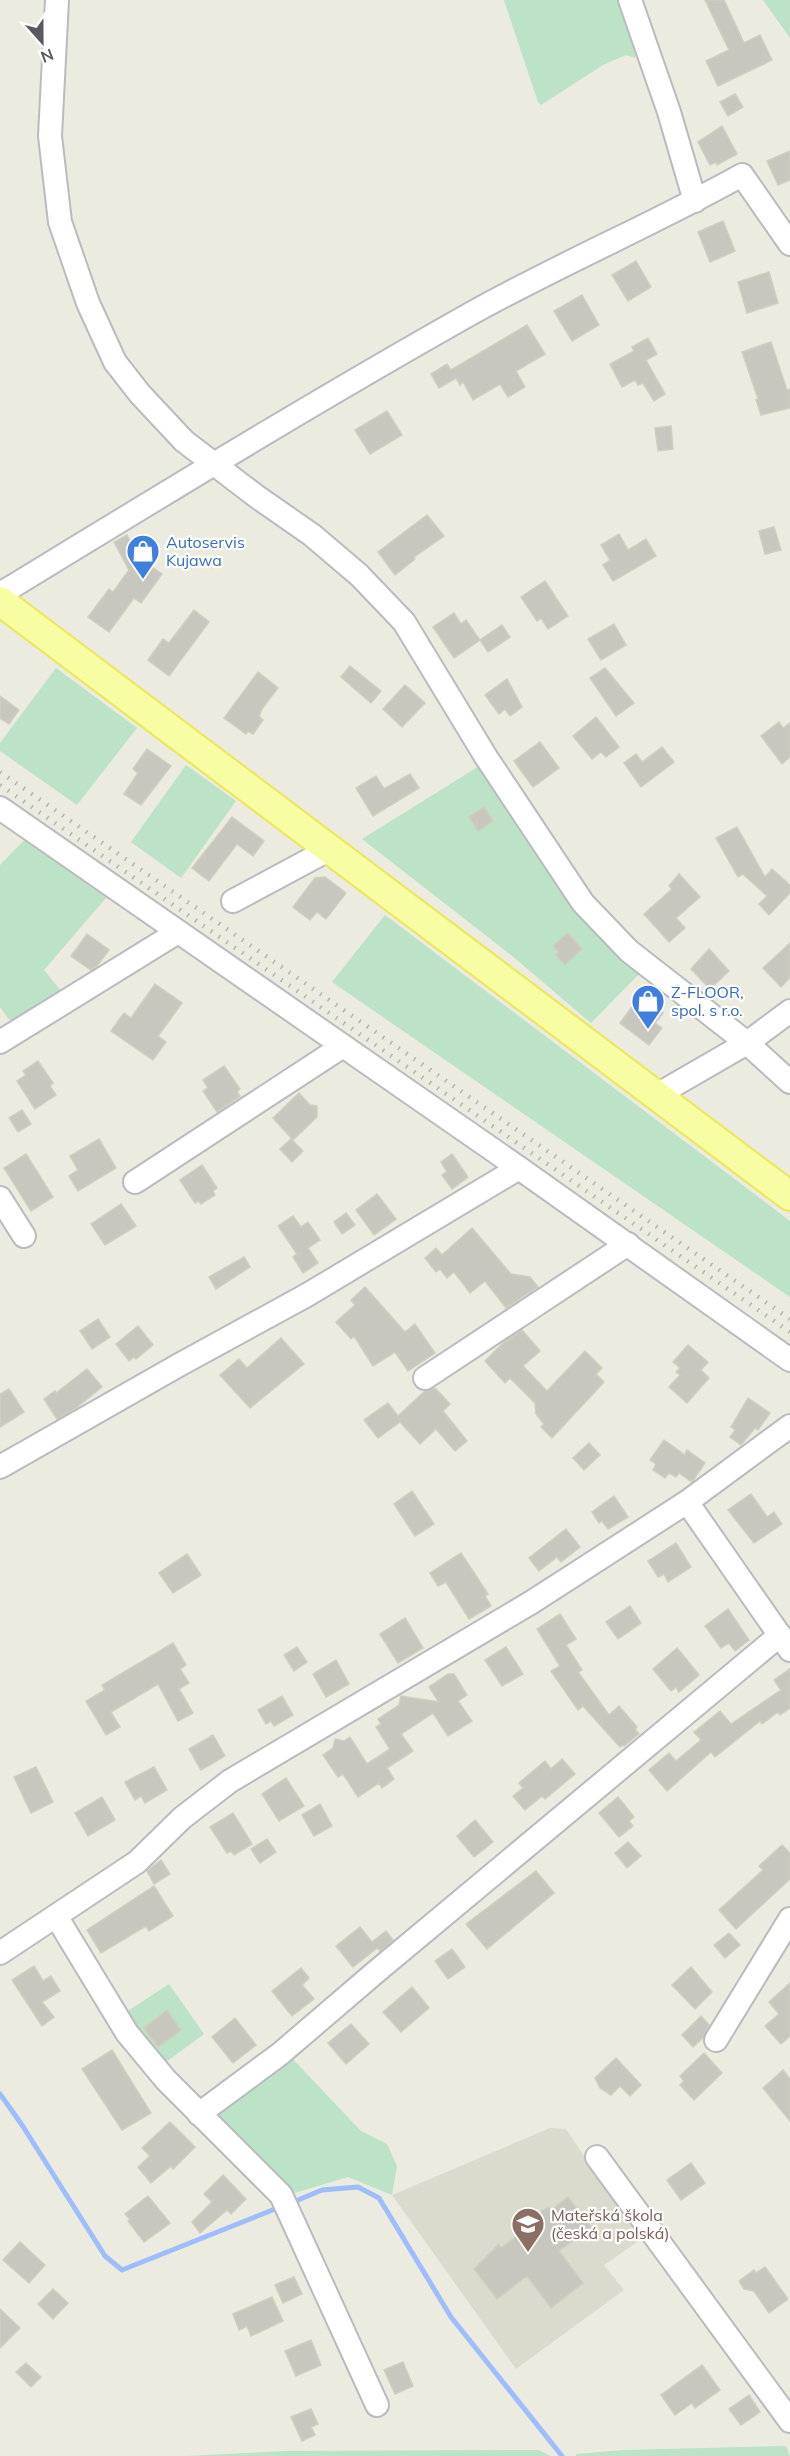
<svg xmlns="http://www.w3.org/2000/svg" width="790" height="2456" font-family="Mulish,sans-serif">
<rect width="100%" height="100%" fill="#ebebdf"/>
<!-- education -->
<polygon fill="#dbdbcd" points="550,2128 566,2129 640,2240 604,2265 624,2290 516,2369 392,2195"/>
<!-- green -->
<g fill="#bce3c5">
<polygon points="504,0 620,0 637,52 635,58 626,55 603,65 541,105 538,102"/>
<polygon points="763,0 790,0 790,38"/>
<polygon points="56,668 137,728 77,805 0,751 0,743"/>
<polygon points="484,763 642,971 591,1023 511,955 362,839"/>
<polygon points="186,765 236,801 181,878 131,842"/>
<polygon points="30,834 111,892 44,970 65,996 14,1026 0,1007 0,865"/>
<polygon points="385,915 790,1221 790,1297 332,982"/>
<polygon points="169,1984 204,2034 162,2065 123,2014"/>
<polygon points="289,2055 361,2131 387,2144 397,2166 392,2195 348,2177 291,2194 214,2116"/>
<polygon points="786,2446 790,2456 576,2456 576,2454 624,2450"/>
<polygon points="526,2450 539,2450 550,2456 187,2456 285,2451"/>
</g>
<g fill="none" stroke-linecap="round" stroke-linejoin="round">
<!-- stream -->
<g stroke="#9ebdfd" stroke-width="5">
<polyline points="0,2094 22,2125 105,2256 122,2270 280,2207"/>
<polyline points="291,2203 322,2190 358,2187 379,2198 451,2317 562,2456"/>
</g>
</g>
<!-- building -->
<g fill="#c8c7bf" stroke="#d0cebe" stroke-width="1.5">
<polygon points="705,0 724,0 744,43 760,35 772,60 718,86 706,61 729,50"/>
<polygon points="735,94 743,107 728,116 720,102"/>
<polygon points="722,126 737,154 717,165 716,162 710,165 698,142"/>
<polygon points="790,151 790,180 778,185 767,161"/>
<polygon points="723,221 735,251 710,262 698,232"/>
<polygon points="636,261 651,287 628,301 612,275"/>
<polygon points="769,272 778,303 747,313 738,282"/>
<polygon points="582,295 599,325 572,341 554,311"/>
<polygon points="527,325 545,354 516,371 525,387 508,397 500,384 473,400 463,382 460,385 456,378 439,388 431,374 447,364 451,370"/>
<polygon points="648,338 657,354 646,360 665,394 654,401 643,383 638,385 635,380 622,387 610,364 634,351 632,347"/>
<polygon points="771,342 787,390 790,389 790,408 761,415 756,400 758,399 742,352"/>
<polygon points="387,411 402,435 370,454 355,430"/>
<polygon points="671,426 673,449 658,451 655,428"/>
<polygon points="427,515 444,536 414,557 415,559 395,575 378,552"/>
<polygon points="774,527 781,550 765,554 759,531"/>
<polygon points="619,534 628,550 646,539 656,556 613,581 603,565 610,560 601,545"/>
<polygon points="127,535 144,566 146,563 162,574 141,603 134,598 109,632 88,617 109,589 113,592 129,570 114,542"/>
<polygon points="545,581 568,616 548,629 541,618 537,621 521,597"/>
<polygon points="194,610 209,622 169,676 148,660 163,639 169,643"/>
<polygon points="454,613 461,624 466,620 480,640 454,658 433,627"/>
<polygon points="614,624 626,645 601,660 588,639"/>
<polygon points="502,625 510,637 488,652 480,640"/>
<polygon points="350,666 381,691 371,703 341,677"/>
<polygon points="605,668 634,703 616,716 590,678"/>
<polygon points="258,672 278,688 262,709 259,716 263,720 253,734 248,731 246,734 224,718"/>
<polygon points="507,679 522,707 510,716 505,709 499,714 485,695"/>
<polygon points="405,685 425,703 402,727 383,709"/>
<polygon points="0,696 19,710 9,724 0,718"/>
<polygon points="596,717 619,747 606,757 601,752 592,759 573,736"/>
<polygon points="779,722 783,728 790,723 790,757 782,764 761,736"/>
<polygon points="540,742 559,768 533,787 514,761"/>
<polygon points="662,747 674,762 641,787 624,763 636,754 642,762"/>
<polygon points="147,749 171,766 141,805 124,794 138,773 133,769"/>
<polygon points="410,774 419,788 373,816 356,788 376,776 384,789"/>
<polygon points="484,807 493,821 478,831 469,817"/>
<polygon points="232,817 264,841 253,856 237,844 209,881 192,868"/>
<polygon points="737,827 765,877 772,869 790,885 790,893 769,915 759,904 767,896 743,874 738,877 716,838"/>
<polygon points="679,874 700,897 676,918 685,928 669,942 644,914 672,889 669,886"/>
<polygon points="325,877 346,893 326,919 317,912 310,920 293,907 315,878"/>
<polygon points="568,933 582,949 565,965 556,955 559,952 553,946"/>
<polygon points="87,934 109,950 97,966 91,970 71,956"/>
<polygon points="790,943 790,978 781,987 763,968"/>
<polygon points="709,949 729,971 710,989 691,969"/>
<polygon points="155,984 182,1003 158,1036 166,1042 153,1060 111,1031 124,1013 131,1018"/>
<polygon points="640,996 663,1013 655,1023 662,1028 649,1045 620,1023"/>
<polygon points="38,1061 53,1083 50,1086 56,1095 35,1109 17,1081 26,1075 23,1071"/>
<polygon points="224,1066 240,1089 237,1092 240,1096 217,1112 203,1091 208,1088 203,1080"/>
<polygon points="299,1093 310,1105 317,1106 317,1117 293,1140 273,1118"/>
<polygon points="22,1110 31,1124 18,1132 9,1118"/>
<polygon points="99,1139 116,1168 78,1191 69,1176 78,1170 70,1156"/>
<polygon points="291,1139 303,1151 292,1162 280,1149"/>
<polygon points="26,1154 53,1197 31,1211 4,1168"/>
<polygon points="452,1154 468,1177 452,1189 442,1175 447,1172 441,1162"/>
<polygon points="202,1165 217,1188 213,1191 215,1195 201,1204 198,1201 195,1203 180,1180"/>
<polygon points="377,1194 396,1219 374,1235 356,1210"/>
<polygon points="121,1204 136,1226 105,1245 91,1224"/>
<polygon points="346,1213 355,1225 342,1234 334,1222"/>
<polygon points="293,1216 301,1227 308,1222 320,1240 308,1248 318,1263 303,1273 293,1257 297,1254 278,1226"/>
<polygon points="472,1228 511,1274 530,1277 538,1287 506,1308 485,1281 470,1293 454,1272 447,1278 440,1269 436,1272 425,1258 436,1248 442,1255"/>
<polygon points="244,1257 250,1267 216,1289 209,1277"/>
<polygon points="365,1287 405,1332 415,1324 435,1353 408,1371 395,1352 373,1366 354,1336 351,1339 336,1322 355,1305 351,1300"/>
<polygon points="98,1319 110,1337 92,1349 80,1331"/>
<polygon points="138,1326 153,1345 136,1359 134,1357 129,1361 116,1344"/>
<polygon points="522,1330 540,1351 523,1366 547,1391 585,1351 602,1368 596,1374 604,1382 552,1438 541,1427 544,1424 536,1414 535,1403 510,1378 505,1383 485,1361 503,1343"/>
<polygon points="281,1338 304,1364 250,1408 220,1375 239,1359 247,1368"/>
<polygon points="688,1345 708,1362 701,1370 709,1378 687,1403 669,1387 680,1375 676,1372 680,1368 673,1362"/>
<polygon points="87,1369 102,1387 75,1409 57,1419 44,1399 55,1391 56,1393"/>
<polygon points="435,1388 450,1404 443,1411 467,1441 455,1451 436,1429 420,1444 400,1422 378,1438 364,1420 388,1403 398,1416 425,1391"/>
<polygon points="9,1389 24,1412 0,1427 0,1394"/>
<polygon points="748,1398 770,1413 758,1430 755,1428 741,1445 730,1437 735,1430 731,1427"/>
<polygon points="664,1440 685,1455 687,1450 705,1463 692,1482 679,1473 676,1477 669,1473 665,1478 653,1470 656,1464 650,1460"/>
<polygon points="589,1443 600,1455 584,1470 573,1458"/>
<polygon points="412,1491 434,1524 415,1536 394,1504"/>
<polygon points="751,1494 767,1517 774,1512 782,1524 754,1543 728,1510"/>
<polygon points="614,1496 628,1517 608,1529 602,1521 599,1523 592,1512"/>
<polygon points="566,1529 580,1547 561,1562 557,1557 539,1571 529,1558"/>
<polygon points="676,1543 691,1567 668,1582 664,1574 658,1577 648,1561"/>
<polygon points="461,1553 488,1594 485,1596 491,1606 469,1619 446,1582 438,1586 430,1573"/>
<polygon points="187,1554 201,1575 173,1593 159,1573"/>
<polygon points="630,1606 641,1623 618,1639 606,1622"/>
<polygon points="728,1609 749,1640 735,1651 729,1643 721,1648 705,1626"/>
<polygon points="560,1614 576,1639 566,1645 582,1670 578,1672 609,1715 619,1706 637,1727 635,1729 639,1734 624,1746 623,1745 620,1747 583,1706 578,1710 551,1671 560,1666 537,1629"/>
<polygon points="405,1618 423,1648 398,1663 380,1634"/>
<polygon points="173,1643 186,1665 180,1669 189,1683 179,1689 193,1713 178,1721 158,1684 111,1712 120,1727 106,1735 86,1701 105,1690 102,1685"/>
<polygon points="297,1647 307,1662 294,1671 284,1655"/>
<polygon points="506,1647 523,1674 502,1686 485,1660"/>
<polygon points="677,1648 699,1675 679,1692 676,1687 671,1691 653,1669"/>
<polygon points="336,1660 349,1684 326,1697 313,1674"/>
<polygon points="790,1669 790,1708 780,1715 778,1712 762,1724 760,1721 715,1757 711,1752 667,1791 649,1770 669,1753 676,1761 701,1740 694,1732 720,1711 731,1724 781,1690 774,1680"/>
<polygon points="448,1674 454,1674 467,1695 458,1701 472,1721 448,1736 433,1713 401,1734 413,1751 387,1768 394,1779 382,1788 379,1783 358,1797 343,1774 338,1777 323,1755 333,1748 335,1739 344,1741 350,1737 367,1764 390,1749 376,1727 381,1724 378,1719 399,1705 401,1696 439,1702 429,1687"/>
<polygon points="282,1696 293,1715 274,1726 271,1721 266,1724 258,1710"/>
<polygon points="213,1735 225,1756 201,1770 189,1749"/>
<polygon points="562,1759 575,1774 545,1799 542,1796 525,1810 513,1796 523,1788 519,1783 545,1761 551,1769"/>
<polygon points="36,1767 53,1802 31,1813 14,1777"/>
<polygon points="154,1767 167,1790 145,1803 141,1796 135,1800 125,1782"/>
<polygon points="286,1778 304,1806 279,1821 262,1794"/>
<polygon points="102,1797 115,1820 88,1836 75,1813"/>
<polygon points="618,1797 634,1817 629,1821 633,1826 619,1837 599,1813"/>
<polygon points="320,1804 332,1826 314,1836 302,1815"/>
<polygon points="233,1813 252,1844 234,1855 231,1851 227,1853 210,1827"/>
<polygon points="475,1820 493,1842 474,1857 457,1836"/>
<polygon points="267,1839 276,1852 260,1863 251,1849"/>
<polygon points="628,1842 641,1856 627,1868 615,1853"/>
<polygon points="782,1845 790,1853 790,1879 736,1929 719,1910 763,1870 759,1866"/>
<polygon points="161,1860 170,1874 154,1884 147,1871"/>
<polygon points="536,1871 554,1893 487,1949 466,1924"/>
<polygon points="154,1886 173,1916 149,1931 146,1926 101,1953 87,1930"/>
<polygon points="360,1927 372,1942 386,1931 393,1940 380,1951 377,1948 353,1967 336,1946"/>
<polygon points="729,1933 740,1945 725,1958 714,1945"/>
<polygon points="452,1949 465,1967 448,1979 435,1961"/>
<polygon points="34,1966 43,1981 51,1976 60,1991 42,2002 54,2017 42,2026 12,1980"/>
<polygon points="691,1967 712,1992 695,2009 672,1985"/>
<polygon points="301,1968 309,1978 302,1985 314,1999 292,2016 272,1991"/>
<polygon points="790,1983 790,2036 781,2044 765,2026 779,2014 769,2002"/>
<polygon points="412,1987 429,2008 401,2032 383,2012"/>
<polygon points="167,2010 181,2030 158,2047 144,2028"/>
<polygon points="701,2016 709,2025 703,2038 693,2047 682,2035"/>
<polygon points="235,2018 256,2045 233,2063 212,2037"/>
<polygon points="351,2024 369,2044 346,2064 328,2043"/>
<polygon points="112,2050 151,2113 122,2130 82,2069"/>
<polygon points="704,2053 722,2073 694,2100 680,2085 684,2081 680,2076"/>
<polygon points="616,2058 641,2085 630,2096 620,2086 611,2095 600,2088 595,2078"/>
<polygon points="783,2070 790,2079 790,2121 763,2088"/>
<polygon points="170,2122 195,2147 173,2169 171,2166 151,2183 138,2167 150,2156 142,2148"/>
<polygon points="691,2163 705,2183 681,2200 667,2180"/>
<polygon points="223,2175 246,2199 231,2214 227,2210 200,2233 192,2222 212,2202 204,2194"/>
<polygon points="148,2196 170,2223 144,2242 128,2221 130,2219 125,2214"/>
<polygon points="568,2197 591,2227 559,2251 583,2283 551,2308 527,2276 497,2299 474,2269 499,2244 501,2248 540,2219 537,2215 548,2207 551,2210"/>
<polygon points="20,2242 45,2265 29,2283 3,2260"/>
<polygon points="765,2267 788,2299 769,2313 754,2291 744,2289 739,2281 754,2270 756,2273"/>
<polygon points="294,2277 302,2294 283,2303 275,2285"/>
<polygon points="53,2289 68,2303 53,2319 38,2304"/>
<polygon points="272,2297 283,2321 251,2336 247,2326 239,2330 233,2314"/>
<polygon points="0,2309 20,2328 0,2348"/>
<polygon points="311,2340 321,2365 296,2376 285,2351"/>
<polygon points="403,2362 413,2386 395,2394 384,2370"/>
<polygon points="26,2363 41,2377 31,2387 16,2372"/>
<polygon points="702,2365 720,2390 695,2408 692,2403 675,2415 661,2395"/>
<polygon points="749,2395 760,2412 741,2425 729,2409"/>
<polygon points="311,2409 318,2424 311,2427 315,2435 302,2441 291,2417"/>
</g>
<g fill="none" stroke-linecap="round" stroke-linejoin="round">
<defs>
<g id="minor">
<polyline points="57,0 50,136 60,222 88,303 115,362 140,394 184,441 256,496 312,535 359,575 404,622 486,757 583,903 629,951 747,1043 790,1082"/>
<polyline points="630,0 669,112 695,201"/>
<path d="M0 594C156 499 312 403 472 313 560 264 654 224 742 175L790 244"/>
<polyline points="0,808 519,1168 790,1360"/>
<polyline points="233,901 330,849"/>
<polyline points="0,1042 178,932"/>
<polyline points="657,1095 747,1043 790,1011"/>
<polyline points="135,1182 343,1046"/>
<polyline points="0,1198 24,1236"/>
<polyline points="425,1378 628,1244"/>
<polyline points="790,1426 687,1502 790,1650"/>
<polyline points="0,1467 179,1365 307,1295 519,1168"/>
<polyline points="56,1916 127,2033 166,2080 281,2195 377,2405"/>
<polyline points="0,1953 137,1862 182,1818 230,1781 532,1602 687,1502"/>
<polyline points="716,2040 790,1919"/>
<polyline points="199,2114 280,2054 377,1971 780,1635"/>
<polyline points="597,2157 790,2421"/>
</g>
<polyline id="major" points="0,601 790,1196"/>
</defs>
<!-- minor casing -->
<use href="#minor" stroke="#babbc1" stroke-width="26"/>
<!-- major casing -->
<use href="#major" stroke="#ede656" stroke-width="32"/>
<!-- minor -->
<use href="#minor" stroke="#fff" stroke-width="22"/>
<!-- major -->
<use href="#major" stroke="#f6fda3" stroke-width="28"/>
<!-- rail -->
<g stroke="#b3b3b4" stroke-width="4.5" stroke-dasharray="1.5 8" stroke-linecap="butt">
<polyline points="0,772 790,1319"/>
<polyline points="0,785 790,1332"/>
</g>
</g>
<!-- icons -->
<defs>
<symbol id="shop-pin" viewBox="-11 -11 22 30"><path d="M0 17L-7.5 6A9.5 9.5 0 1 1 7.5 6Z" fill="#3f7fe0" stroke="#fff"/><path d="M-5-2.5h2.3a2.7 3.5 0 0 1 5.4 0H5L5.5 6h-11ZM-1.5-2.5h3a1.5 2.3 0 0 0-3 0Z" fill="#fff"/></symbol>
<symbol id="school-pin" viewBox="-11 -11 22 30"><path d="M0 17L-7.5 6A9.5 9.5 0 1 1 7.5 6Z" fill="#8d6e63" stroke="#fff"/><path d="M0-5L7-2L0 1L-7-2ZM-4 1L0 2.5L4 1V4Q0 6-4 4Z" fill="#fff"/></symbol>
</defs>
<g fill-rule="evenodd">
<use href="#shop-pin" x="124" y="532" width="38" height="52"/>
<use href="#shop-pin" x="629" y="982" width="38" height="52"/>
<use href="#school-pin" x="509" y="2205" width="38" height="52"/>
</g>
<g text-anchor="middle" stroke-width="4.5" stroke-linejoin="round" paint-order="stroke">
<!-- shop labels -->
<g font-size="16" fill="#366cbe" stroke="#fff" text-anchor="start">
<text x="166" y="548">Autoservis<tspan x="166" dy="18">Kujawa</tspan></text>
<text x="671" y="998">Z-FLOOR,<tspan x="671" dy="18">spol. s r.o.</tspan></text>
</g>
<!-- education labels -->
<g font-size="16" fill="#785e54" stroke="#fff" text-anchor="start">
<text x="551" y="2221">Mateřská škola<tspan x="551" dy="18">(česká a polská)</tspan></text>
</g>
</g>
<!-- north arrow -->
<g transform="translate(42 42) rotate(159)" stroke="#ffffff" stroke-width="4.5" paint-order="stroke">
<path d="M0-4.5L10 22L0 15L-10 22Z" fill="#585a60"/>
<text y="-9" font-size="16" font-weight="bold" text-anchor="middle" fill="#585a60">N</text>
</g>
</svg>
